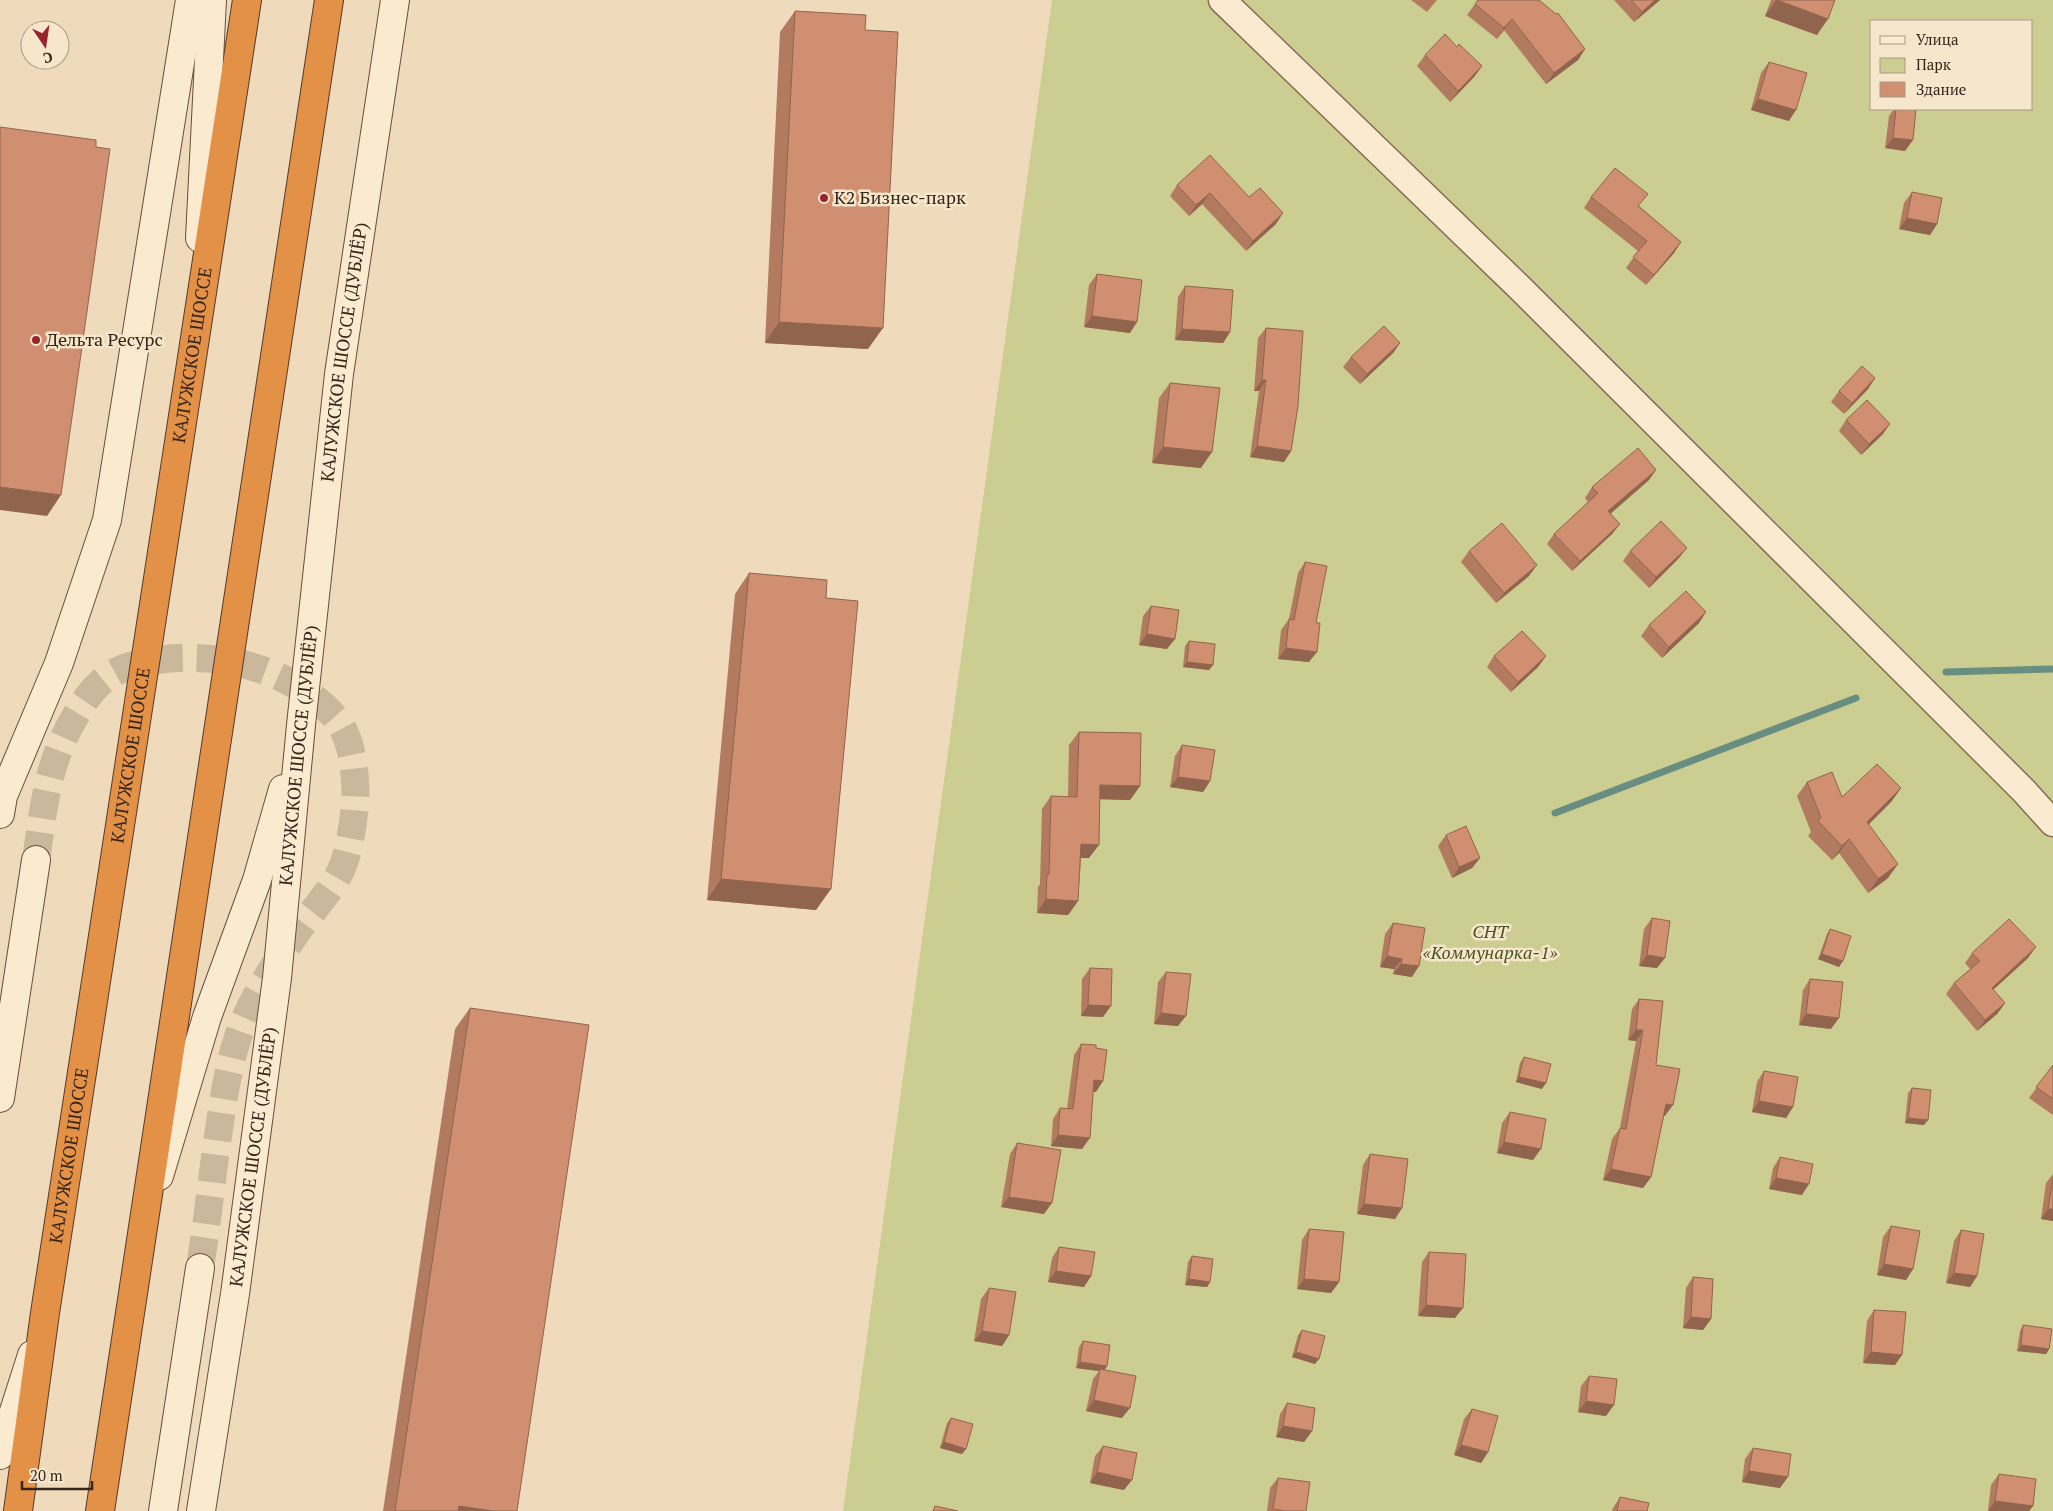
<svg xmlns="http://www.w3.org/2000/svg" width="2053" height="1511" font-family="'PT Serif',serif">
<rect width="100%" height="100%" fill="#efdbbc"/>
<!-- green -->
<path fill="#cccd90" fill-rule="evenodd" d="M1052 0H2053V1511H843ZM1872 21H2032V109H1872Z"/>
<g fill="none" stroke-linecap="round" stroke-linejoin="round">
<!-- stream -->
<g stroke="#688e81" stroke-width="7">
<polyline points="1946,672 2053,669"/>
<polyline points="1555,813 1856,698"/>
</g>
<!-- secondary-tunnel -->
<path stroke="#cab79c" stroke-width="28" stroke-dasharray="28 14" stroke-linecap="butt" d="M36 860C44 806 47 763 76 715 83 703 90 692 101 682 118 667 136 664 158 660 220 651 292 669 335 717 349 733 354 760 355 781 357 803 351 847 342 868 332 890 311 912 297 932 275 964 250 1000 238 1037 226 1073 222 1111 216 1149 211 1189 206 1228 200 1268"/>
<defs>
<polyline id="street" points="1222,0 1520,288 2024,791 2053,823"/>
<g id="secondary">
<polyline points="200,238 212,0"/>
<polyline points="0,814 3,796 59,663 107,520 190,0"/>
<polyline points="0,1098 36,860"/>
<polyline points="159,1176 207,1017 257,880 283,789"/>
<polyline points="0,1455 32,1355"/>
<polyline points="163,1511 200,1268"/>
<path id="s1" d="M201 1511 235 1294 277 978 301 725 339 374 395 0"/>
</g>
<g id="highway">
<path id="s2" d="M18 1511 45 1313 247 0"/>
<polyline points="100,1511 329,0"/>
</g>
</defs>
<!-- street casing -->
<use href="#street" stroke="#876b55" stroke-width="29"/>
<!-- secondary casing -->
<use href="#secondary" stroke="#694d39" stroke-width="30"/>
<!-- highway casing -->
<use href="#highway" stroke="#553a2a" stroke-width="30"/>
<!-- street -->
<use href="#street" stroke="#faead0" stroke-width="26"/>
<!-- secondary -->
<use href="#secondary" stroke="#faead0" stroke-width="28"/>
<!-- highway -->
<use href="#highway" stroke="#e49148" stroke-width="28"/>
</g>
<!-- wall -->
<g fill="#b27b60">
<polygon points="1411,0 1437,0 1427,12"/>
<polygon points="1614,0 1660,0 1634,22"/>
<polygon points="1771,0 1835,0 1817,35 1765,16"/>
<polygon points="1475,4 1585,49 1578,60 1546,84 1504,30 1497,39 1467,15"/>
<polygon points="795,11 865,30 868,349 765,343 780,32"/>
<polygon points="1457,47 1482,66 1474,77 1450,102 1417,66 1425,55"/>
<polygon points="1769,62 1789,121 1751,110 1761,73"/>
<polygon points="1894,109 1916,109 1905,151 1885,148 1889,116"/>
<polygon points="1177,185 1249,197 1276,224 1246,251 1202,204 1189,216 1170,196"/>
<polygon points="1912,192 1937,224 1930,235 1899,229 1904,203"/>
<polygon points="1591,197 1639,206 1681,242 1674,253 1646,285 1626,268 1638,251 1584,208"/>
<polygon points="1097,274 1130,333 1084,327 1089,285"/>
<polygon points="1185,286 1230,332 1223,343 1175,340 1178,297"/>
<polygon points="1266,328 1291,451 1284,462 1250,457 1259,391 1254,391 1258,338"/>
<polygon points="1400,343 1393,353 1360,384 1343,367 1351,357"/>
<polygon points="1875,378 1868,389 1844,414 1831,402 1839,391"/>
<polygon points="1170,383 1201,468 1152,463 1159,398"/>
<polygon points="1846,420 1883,434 1861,455 1839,431"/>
<polygon points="1649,480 1610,514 1620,524 1612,534 1572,571 1547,544 1554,534 1588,502 1585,498 1592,487"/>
<polygon points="1469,551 1529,576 1496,603 1461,562"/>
<polygon points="1630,551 1679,558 1649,588 1623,561"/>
<polygon points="1305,562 1309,662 1278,659 1281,630 1289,619 1298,573"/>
<polygon points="749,573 826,598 816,910 707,900 735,594"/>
<polygon points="1151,606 1167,649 1139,645 1143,616"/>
<polygon points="1706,612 1699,623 1662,658 1641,636 1649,625"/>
<polygon points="1189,641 1213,665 1209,670 1183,667 1185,646"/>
<polygon points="1494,656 1546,656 1538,667 1511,692 1487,667"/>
<polygon points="1079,732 1140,786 1130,800 1100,799 1089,858 1081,858 1078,901 1068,915 1037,913 1038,887 1040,884 1042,809 1051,796 1068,796 1069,745"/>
<polygon points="1182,745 1210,781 1203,792 1170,787 1175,756"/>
<polygon points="1807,782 1842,797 1901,788 1891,802 1869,824 1888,878 1868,893 1839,853 1832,860 1808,836 1811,832 1797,796"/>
<polygon points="1446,835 1480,858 1472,868 1452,878 1438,846"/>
<polygon points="1652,918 1657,968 1639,966 1644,929"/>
<polygon points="1393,923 1412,977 1393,974 1394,969 1380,967 1385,934"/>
<polygon points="1830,929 1839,967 1818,959 1827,934"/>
<polygon points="1972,953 2028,958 1993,990 2005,1003 1997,1014 1977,1031 1946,994 1954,983 1970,969 1965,963"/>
<polygon points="1090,968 1103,1017 1081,1016 1082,979"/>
<polygon points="1166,972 1178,1026 1154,1024 1158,982"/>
<polygon points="1810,979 1831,1029 1799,1025 1803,990"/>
<polygon points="1639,999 1656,1065 1665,1116 1664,1116 1651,1177 1643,1188 1603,1180 1612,1139 1620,1128 1636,1041 1628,1040 1632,1009"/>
<polygon points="470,1008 517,1511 383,1511 455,1029"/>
<polygon points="1081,1044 1096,1092 1093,1092 1082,1149 1051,1146 1053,1119 1060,1108 1067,1109 1074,1055"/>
<polygon points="1524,1057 1542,1089 1516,1082 1520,1063"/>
<polygon points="2053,1065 2053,1115 2029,1098"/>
<polygon points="1764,1071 1793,1107 1786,1118 1752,1112 1757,1082"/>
<polygon points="1912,1088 1924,1125 1905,1123 1908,1093"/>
<polygon points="1510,1112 1533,1160 1497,1153 1502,1123"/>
<polygon points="1017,1143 1044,1214 1001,1207 1010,1154"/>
<polygon points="1370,1154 1402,1208 1395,1219 1357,1214 1363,1165"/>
<polygon points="1780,1157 1802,1195 1769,1189 1773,1168"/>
<polygon points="2053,1174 2053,1221 2041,1219 2046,1183"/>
<polygon points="1891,1226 1913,1269 1906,1280 1877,1275 1883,1237"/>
<polygon points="1309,1229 1339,1282 1331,1293 1297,1289 1302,1240"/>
<polygon points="1961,1230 1977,1276 1970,1287 1946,1283 1954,1241"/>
<polygon points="1059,1247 1091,1276 1084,1287 1048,1282 1052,1258"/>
<polygon points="1429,1252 1455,1318 1418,1316 1422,1262"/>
<polygon points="1192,1256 1210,1282 1207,1287 1185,1285 1188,1262"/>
<polygon points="1693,1277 1711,1319 1703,1330 1683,1328 1686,1288"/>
<polygon points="989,1288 1009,1335 1002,1346 974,1341 981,1299"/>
<polygon points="1874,1310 1895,1365 1863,1363 1867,1321"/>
<polygon points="2023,1325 2049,1349 2046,1354 2017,1351 2020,1331"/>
<polygon points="1302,1330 1315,1364 1292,1357 1298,1335"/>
<polygon points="1083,1341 1107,1366 1105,1369 1122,1418 1086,1411 1093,1379 1099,1371 1076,1368 1079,1347"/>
<polygon points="1589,1376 1606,1416 1578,1412 1581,1386"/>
<polygon points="1287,1403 1312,1431 1304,1442 1276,1437 1280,1414"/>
<polygon points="1472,1409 1488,1452 1481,1463 1454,1455 1464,1419"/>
<polygon points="951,1418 962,1454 940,1448 947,1423"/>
<polygon points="1103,1446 1124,1490 1090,1483 1095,1456"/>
<polygon points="1753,1448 1780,1488 1742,1482 1745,1459"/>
<polygon points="1999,1474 2033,1506 2029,1511 1988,1511 1991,1485"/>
<polygon points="1278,1478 1306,1511 1267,1511 1270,1488"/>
<polygon points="1620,1497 1647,1511 1612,1511 1613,1508"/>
</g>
<!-- shaded-wall -->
<g fill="#91644e">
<polygon points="1655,0 1660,0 1634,22 1642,12"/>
<polygon points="1776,0 1777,0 1828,19 1817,35 1765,16"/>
<polygon points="1512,19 1504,30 1497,39 1504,28"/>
<polygon points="1585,49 1578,60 1546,84 1554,73"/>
<polygon points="1482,66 1474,77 1450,102 1458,91"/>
<polygon points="1758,99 1796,110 1789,121 1751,110"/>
<polygon points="1893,138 1913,140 1905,151 1885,148"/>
<polygon points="1210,193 1202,204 1189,216 1196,205"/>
<polygon points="1283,213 1276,224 1246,251 1253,241"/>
<polygon points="1907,218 1937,224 1930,235 1899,229"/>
<polygon points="1681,242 1674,253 1646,285 1654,275"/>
<polygon points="1092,316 1137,322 1130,333 1084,327"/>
<polygon points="779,322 883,328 868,349 765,343"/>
<polygon points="1182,329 1230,332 1223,343 1175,340"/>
<polygon points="1400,343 1393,353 1360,384 1367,374"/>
<polygon points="1875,378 1868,389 1844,414 1852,403"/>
<polygon points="1262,380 1266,380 1259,391 1254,391"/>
<polygon points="1890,424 1883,434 1861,455 1869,444"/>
<polygon points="1257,446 1291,451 1284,462 1250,457"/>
<polygon points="1163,447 1212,452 1201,468 1152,463"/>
<polygon points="1656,470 1649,480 1601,522 1608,511"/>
<polygon points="0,487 61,495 47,516 0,510"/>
<polygon points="1620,524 1612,534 1572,571 1580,561"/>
<polygon points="1687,548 1679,558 1649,588 1656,577"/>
<polygon points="1537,565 1529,576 1496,603 1504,593"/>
<polygon points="1706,612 1699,623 1662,658 1669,647"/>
<polygon points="1147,634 1175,639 1167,649 1139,645"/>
<polygon points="1286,648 1317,652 1309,662 1278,659"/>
<polygon points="1546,656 1538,667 1511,692 1518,682"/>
<polygon points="1187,662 1213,665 1209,670 1183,667"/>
<polygon points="1178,777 1210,781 1203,792 1170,787"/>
<polygon points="1100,785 1140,786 1130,800 1090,799"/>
<polygon points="1901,788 1891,802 1857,836 1867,822"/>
<polygon points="1849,839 1839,853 1832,860 1842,846"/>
<polygon points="1081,844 1099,845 1089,858 1072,858"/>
<polygon points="1480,858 1472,868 1452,878 1459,867"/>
<polygon points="1898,864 1888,878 1868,893 1878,879"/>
<polygon points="721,879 831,889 816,910 707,900"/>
<polygon points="1046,899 1078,901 1068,915 1037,913"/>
<polygon points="2036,947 2028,958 1984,998 1992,988"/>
<polygon points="1822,954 1843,961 1839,967 1818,959"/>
<polygon points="1647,955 1665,958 1657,968 1639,966"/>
<polygon points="1387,956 1402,959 1394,969 1380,967"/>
<polygon points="1401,964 1419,966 1412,977 1393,974"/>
<polygon points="2005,1003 1997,1014 1977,1031 1985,1020"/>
<polygon points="1088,1005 1111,1006 1103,1017 1081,1016"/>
<polygon points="1161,1013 1186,1016 1178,1026 1154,1024"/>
<polygon points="1806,1014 1839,1018 1831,1029 1799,1025"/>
<polygon points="1636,1030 1643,1030 1636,1041 1628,1040"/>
<polygon points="1519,1077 1546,1083 1542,1089 1516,1082"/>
<polygon points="1094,1080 1103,1081 1096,1092 1086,1091"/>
<polygon points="1759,1101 1793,1107 1786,1118 1752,1112"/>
<polygon points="1666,1104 1673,1105 1665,1116 1659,1115"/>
<polygon points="1908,1118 1928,1120 1924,1125 1905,1123"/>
<polygon points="1058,1135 1090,1138 1082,1149 1051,1146"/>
<polygon points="1504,1142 1541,1149 1533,1160 1497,1153"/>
<polygon points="1611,1169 1651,1177 1643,1188 1603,1180"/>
<polygon points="1776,1178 1809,1184 1802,1195 1769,1189"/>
<polygon points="1009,1197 1052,1203 1044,1214 1001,1207"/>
<polygon points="1364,1204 1402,1208 1395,1219 1357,1214"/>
<polygon points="2048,1209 2053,1209 2053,1221 2041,1219"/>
<polygon points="1884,1264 1913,1269 1906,1280 1877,1275"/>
<polygon points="1056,1271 1091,1276 1084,1287 1048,1282"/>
<polygon points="1954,1273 1977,1276 1970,1287 1946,1283"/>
<polygon points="1189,1279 1210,1282 1207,1287 1185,1285"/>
<polygon points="1304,1279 1339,1282 1331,1293 1297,1289"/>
<polygon points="1426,1305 1463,1308 1455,1318 1418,1316"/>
<polygon points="1691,1317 1711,1319 1703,1330 1683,1328"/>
<polygon points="982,1331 1009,1335 1002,1346 974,1341"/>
<polygon points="2021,1345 2049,1349 2046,1354 2017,1351"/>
<polygon points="1296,1352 1319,1359 1315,1364 1292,1357"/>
<polygon points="1871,1352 1902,1355 1895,1365 1863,1363"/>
<polygon points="1080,1362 1107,1366 1103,1372 1100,1369 1099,1371 1076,1368"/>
<polygon points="1094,1400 1130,1408 1122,1418 1086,1411"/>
<polygon points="1586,1401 1614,1405 1606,1416 1578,1412"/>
<polygon points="1283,1426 1312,1431 1304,1442 1276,1437"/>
<polygon points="944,1442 966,1449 962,1454 940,1448"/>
<polygon points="1461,1445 1488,1452 1481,1463 1454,1455"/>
<polygon points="1749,1471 1788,1477 1780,1488 1742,1482"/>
<polygon points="1097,1472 1132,1480 1124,1490 1090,1483"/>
<polygon points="1995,1501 2033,1506 2029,1511 1988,1511"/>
<polygon points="459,1506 493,1511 456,1511"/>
</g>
<!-- building -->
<g fill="#cf8f70" stroke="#91644e">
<polygon points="1478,0 1539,0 1556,14 1558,13 1585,49 1554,73 1512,19 1504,28 1475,4"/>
<polygon points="1631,0 1655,0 1642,12"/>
<polygon points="1777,0 1835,0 1828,19"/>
<polygon points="795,11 866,15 865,30 898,32 883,328 779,322"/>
<polygon points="1445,34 1457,47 1459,44 1482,66 1458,91 1425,55"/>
<polygon points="1769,62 1807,73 1796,110 1758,99"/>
<polygon points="1896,109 1916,109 1913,140 1893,138"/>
<polygon points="0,127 96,140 96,147 110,149 61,495 0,487"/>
<polygon points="1210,155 1249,197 1260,188 1283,213 1253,241 1210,193 1196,205 1177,185"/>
<polygon points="1615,168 1648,194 1638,206 1681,242 1654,275 1633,257 1647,241 1591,197"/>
<polygon points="1912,192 1942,198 1937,224 1907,218"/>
<polygon points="1097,274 1142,280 1137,322 1092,316"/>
<polygon points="1185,286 1233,290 1230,332 1182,329"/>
<polygon points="1384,326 1400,343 1367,374 1351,357"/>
<polygon points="1266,328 1303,331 1298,406 1291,451 1257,446 1266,380 1262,380"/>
<polygon points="1862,366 1875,378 1852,403 1839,391"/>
<polygon points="1170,383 1220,388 1212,452 1163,447"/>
<polygon points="1867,400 1890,424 1869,444 1846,420"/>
<polygon points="1638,448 1656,470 1608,511 1620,524 1580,561 1554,534 1598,493 1592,487"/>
<polygon points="1661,521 1687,548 1656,577 1630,551"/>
<polygon points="1502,523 1537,565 1504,593 1469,551"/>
<polygon points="1305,562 1327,566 1316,623 1320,623 1317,652 1286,648 1289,619 1294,620"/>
<polygon points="749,573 827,580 826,598 858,601 831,889 721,879"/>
<polygon points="1686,591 1706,612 1669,647 1649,625"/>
<polygon points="1151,606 1179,610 1175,639 1147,634"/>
<polygon points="1522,631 1546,656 1518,682 1494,656"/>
<polygon points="1189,641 1215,644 1213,665 1187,662"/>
<polygon points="1079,732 1141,733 1140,786 1100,785 1099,845 1081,844 1078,901 1046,899 1047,874 1049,874 1051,796 1077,797"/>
<polygon points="1182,745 1215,750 1210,781 1178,777"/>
<polygon points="1877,764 1901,788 1867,822 1898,864 1878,879 1849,839 1842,846 1818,821 1821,818 1807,782 1832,772 1842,797"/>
<polygon points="1466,826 1480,858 1459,867 1446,835"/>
<polygon points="1652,918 1670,921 1665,958 1647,955"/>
<polygon points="2009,919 2036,947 1992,988 2005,1003 1985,1020 1954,983 1980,961 1972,953"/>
<polygon points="1393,923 1425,928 1419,966 1401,964 1402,959 1387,956"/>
<polygon points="1830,929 1851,936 1843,961 1822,954"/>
<polygon points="1090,968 1112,969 1111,1006 1088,1005"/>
<polygon points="1166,972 1191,974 1186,1016 1161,1013"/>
<polygon points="1810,979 1843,982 1839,1018 1806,1014"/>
<polygon points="1639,999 1663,1001 1656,1065 1680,1069 1673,1105 1666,1104 1651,1177 1611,1169 1620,1128 1626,1129 1643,1030 1636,1030"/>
<polygon points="470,1008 589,1025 517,1511 493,1511 459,1506 458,1511 395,1511"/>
<polygon points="1081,1044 1096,1045 1096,1048 1107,1050 1103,1081 1094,1080 1090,1138 1058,1135 1060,1108 1073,1109"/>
<polygon points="1524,1057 1551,1064 1546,1083 1519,1077"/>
<polygon points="2053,1065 2053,1099 2036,1087"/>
<polygon points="1764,1071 1798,1077 1793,1107 1759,1101"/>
<polygon points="1912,1088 1931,1090 1928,1120 1908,1118"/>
<polygon points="1510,1112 1546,1119 1541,1149 1504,1142"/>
<polygon points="1017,1143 1061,1150 1052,1203 1009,1197"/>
<polygon points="1370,1154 1408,1159 1402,1208 1364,1204"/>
<polygon points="1780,1157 1813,1164 1809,1184 1776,1178"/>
<polygon points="2053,1178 2053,1209 2048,1209"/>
<polygon points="1891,1226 1920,1231 1913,1269 1884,1264"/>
<polygon points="1309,1229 1344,1232 1339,1282 1304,1279"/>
<polygon points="1961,1230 1984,1234 1977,1276 1954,1273"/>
<polygon points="1059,1247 1095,1252 1091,1276 1056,1271"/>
<polygon points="1429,1252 1466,1254 1463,1308 1426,1305"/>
<polygon points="1192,1256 1213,1259 1210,1282 1189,1279"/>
<polygon points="1693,1277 1713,1279 1711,1319 1691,1317"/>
<polygon points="989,1288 1016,1292 1009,1335 982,1331"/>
<polygon points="1874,1310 1906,1312 1902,1355 1871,1352"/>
<polygon points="2023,1325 2052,1329 2049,1349 2021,1345"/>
<polygon points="1302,1330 1325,1336 1319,1359 1296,1352"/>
<polygon points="1083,1341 1110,1345 1107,1366 1080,1362"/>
<polygon points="1100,1369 1136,1376 1130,1408 1094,1400"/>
<polygon points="1589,1376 1617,1379 1614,1405 1586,1401"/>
<polygon points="1287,1403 1315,1408 1312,1431 1283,1426"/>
<polygon points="1472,1409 1498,1416 1488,1452 1461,1445"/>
<polygon points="951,1418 973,1424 966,1449 944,1442"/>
<polygon points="1103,1446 1137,1453 1132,1480 1097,1472"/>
<polygon points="1753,1448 1791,1454 1788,1477 1749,1471"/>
<polygon points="1999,1474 2036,1479 2033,1506 1995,1501"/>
<polygon points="1278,1478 1310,1482 1306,1511 1284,1511 1273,1509"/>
<polygon points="1620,1497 1649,1503 1647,1511 1617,1511"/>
<polygon points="935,1506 958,1511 933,1511"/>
</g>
<!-- markers -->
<g fill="#99232f" stroke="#f6e6cc" stroke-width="2">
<circle cx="824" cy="198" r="5"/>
<circle cx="36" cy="340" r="5"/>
</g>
<g text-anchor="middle" stroke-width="5" stroke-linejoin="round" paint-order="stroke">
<!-- poi labels -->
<g font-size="18" fill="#36251b" stroke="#f6e6cc" text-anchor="start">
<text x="834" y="204">К2 Бизнес-парк</text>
<text x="46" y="346">Дельта Ресурс</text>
</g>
<!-- street labels -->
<g font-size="18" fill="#36251b" stroke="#f6e6cc">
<text dy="6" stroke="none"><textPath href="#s1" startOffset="1168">КАЛУЖСКОЕ ШОССЕ (ДУБЛЁР)</textPath></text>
<text dy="6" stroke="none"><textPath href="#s2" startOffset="1169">КАЛУЖСКОЕ ШОССЕ</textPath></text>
<text dy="6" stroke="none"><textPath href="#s2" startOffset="764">КАЛУЖСКОЕ ШОССЕ</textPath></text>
<text dy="6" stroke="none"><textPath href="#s1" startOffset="762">КАЛУЖСКОЕ ШОССЕ (ДУБЛЁР)</textPath></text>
<text dy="6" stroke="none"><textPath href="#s2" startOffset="359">КАЛУЖСКОЕ ШОССЕ</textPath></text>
<text dy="6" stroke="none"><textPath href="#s1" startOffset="358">КАЛУЖСКОЕ ШОССЕ (ДУБЛЁР)</textPath></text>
</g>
<!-- park labels -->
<g font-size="18" font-style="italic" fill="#4b5320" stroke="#f6e6cc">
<text x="1490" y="938">СНТ<tspan x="1490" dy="21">«Коммунарка-1»</tspan></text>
</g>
</g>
<!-- legend -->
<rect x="1870" y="20" width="162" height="90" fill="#f6e6cc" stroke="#a99985"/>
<rect x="1880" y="36" width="25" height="8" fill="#faead0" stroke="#a99985"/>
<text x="1916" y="45" font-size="15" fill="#36251b">Улица</text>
<rect x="1880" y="58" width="25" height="15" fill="#cccd90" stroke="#a99985"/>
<text x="1916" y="70" font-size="15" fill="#36251b">Парк</text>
<rect x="1880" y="82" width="25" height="15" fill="#cf8f70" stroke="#a99985"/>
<text x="1916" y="95" font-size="15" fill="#36251b">Здание</text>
<!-- north arrow -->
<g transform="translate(45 45) rotate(167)"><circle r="24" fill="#f6e6cc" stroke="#a99985"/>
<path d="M0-4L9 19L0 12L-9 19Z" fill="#99232f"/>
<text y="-8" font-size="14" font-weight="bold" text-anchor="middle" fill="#36251b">С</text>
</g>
<!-- scale -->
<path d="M22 1481v8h70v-8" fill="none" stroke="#36251b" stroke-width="2.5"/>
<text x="30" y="1481" font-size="15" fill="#36251b" stroke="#f6e6cc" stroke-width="4" paint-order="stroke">20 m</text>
</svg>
